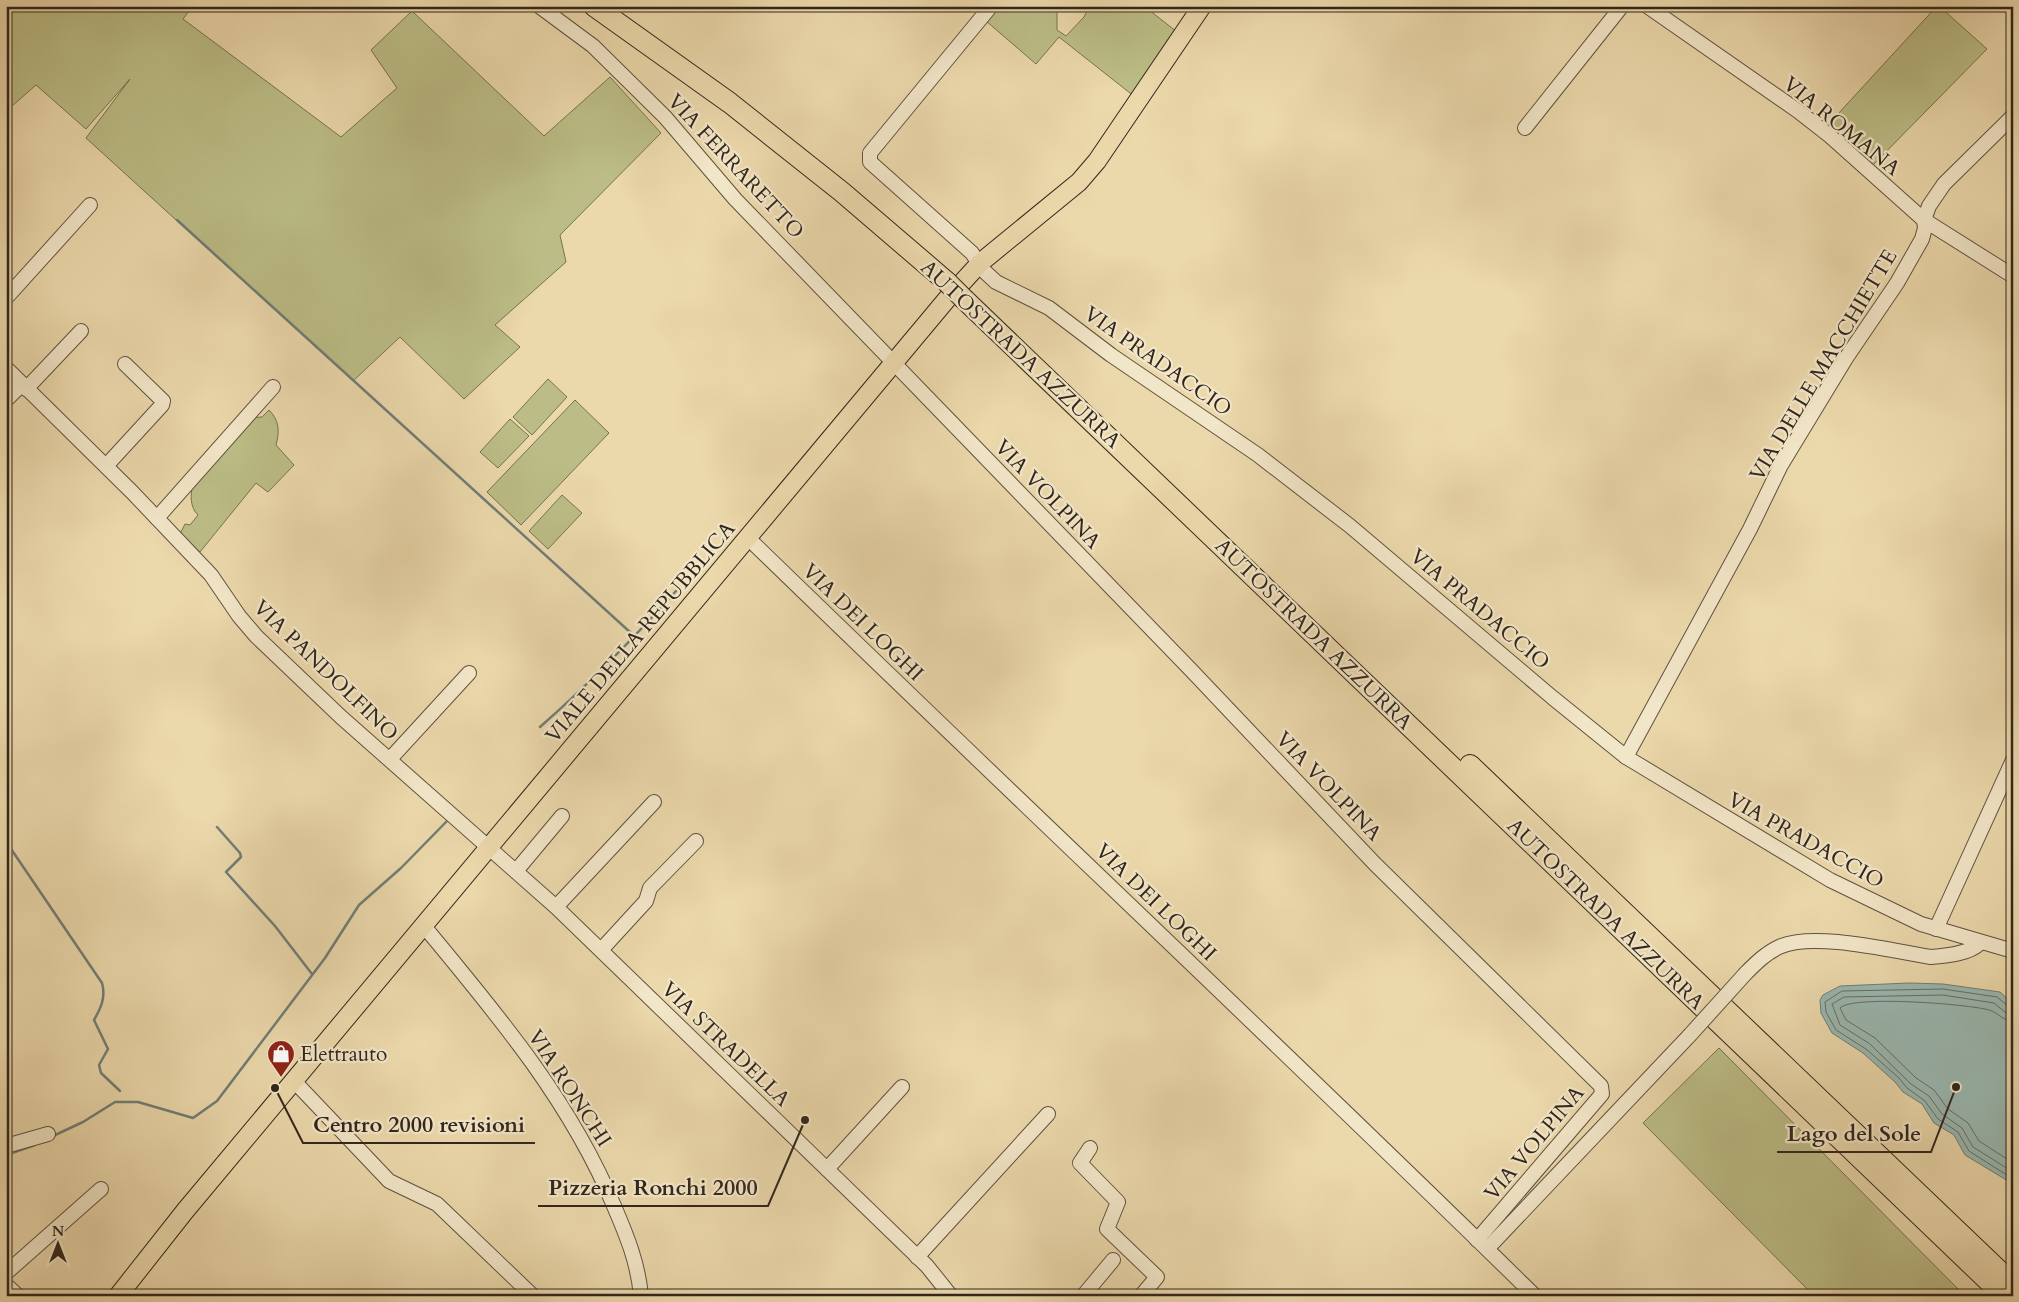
<svg xmlns="http://www.w3.org/2000/svg" width="2019" height="1302" font-family="Cardo,serif">
<rect width="100%" height="100%" fill="#ebd8ab"/>
<filter id="stains"><feTurbulence type="fractalNoise" baseFrequency=".004" numOctaves="4"/><feColorMatrix values="0 0 0 0 .2 0 0 0 0 .09 0 0 0 0 .02 0 0 0 .5 -.17"/></filter>
<radialGradient id="worn" r=".72"><stop offset=".6" stop-color="#630" stop-opacity="0"/><stop offset="1" stop-color="#630" stop-opacity=".3"/></radialGradient>
<!-- green -->
<g fill="#bcbd86" stroke="#767252">
<polygon points="6,6 193,6 183,19 341,137 397,88 371,50 412,11 544,136 610,77 661,133 560,235 566,262 495,325 520,347 464,399 400,337 353,381 86,138 130,79 86,129 36,85 12,106 6,103"/>
<polygon points="998,6 1057,6 1057,30 1066,36 1084,17 1088,9 1086,6 1144,6 1177,32 1135,97 1059,37 1036,64 986,21"/>
<polygon points="1937,6 1939,6 1987,49 1871,167 1826,127"/>
<polygon points="548,379 567,397 532,435 513,417"/>
<polygon points="575,400 609,433 521,525 487,492"/>
<path d="M269 410C279 420 280 431 276 445L294 465 268 492 256 483 200 552 180 534 185 524 190 525 198 515C190 508 190 494 193 484L249 418 262 417Z"/>
<polygon points="510,419 529,436 498,468 480,452"/>
<polygon points="562,495 582,513 548,549 529,531"/>
<polygon points="1719,1048 1965,1296 1814,1296 1643,1123"/>
</g>
<!-- water -->
<polygon fill="#9ab8b1" stroke="#707e76" points="1909,983 1943,984 2000,992 2013,1004 2013,1184 1965,1155 1954,1135 1934,1123 1922,1104 1903,1092 1895,1082 1863,1053 1832,1033 1821,1013 1820,1000 1823,995 1840,986"/>
<g fill="none" stroke-linecap="round" stroke-linejoin="round">
<!-- shore -->
<g stroke="#666f67" stroke-width="1">
<polyline points="2013,1007 2008,1006 1997,997 1943,989 1842,991 1825,1002 1826,1012 1836,1030 1866,1049 1899,1078 1907,1088 1925,1101 1938,1119 1958,1132 1969,1151 2013,1179"/>
<polyline points="2013,1014 2005,1012 1994,1003 1943,995 1844,997 1832,1004 1840,1025 1870,1044 1911,1084 1929,1096 1942,1114 1962,1128 1973,1147 2013,1172"/>
<path d="M2013 1021C2002 1021 1998 1012 1989 1010 1968 1004 1852 995 1840 1008L1846 1020 1875 1038 1916 1078 1934 1090 1948 1109 1968 1123 1979 1141 2013 1163"/>
</g>
<!-- stream -->
<g stroke="#707e76" stroke-width="2.5">
<polyline points="177,220 631,633"/>
<path d="M540 727C589 684 633 639 676 591"/>
<polyline points="217,827 240,853 241,857 226,872 275,926 312,974"/>
<path d="M7 843 102 983C106 997 101 1008 94 1020L108 1049 99 1065 101 1073 120 1091"/>
<polyline points="6,895 6,904"/>
<polyline points="6,918 11,932"/>
<polyline points="6,967 8,969"/>
<polyline points="53,1136 83,1122 115,1102 138,1102 193,1118 217,1101 325,958 359,905 401,868 449,819"/>
<polyline points="6,1155 35,1145"/>
</g>
<defs>
<g id="minor">
<polyline points="539,6 593,46 665,117 735,199 1191,670 1375,864 1601,1086 1602,1094 1477,1240"/>
<polyline points="991,6 870,153 870,162 972,253 983,270 996,282 1049,308 1111,355 1258,455 1350,526 1553,698 1626,757 1830,880 1921,924 2013,951"/>
<polyline points="1647,6 1798,111 1830,136 1924,220 2013,276"/>
<polyline points="1525,128 1622,6"/>
<polyline points="6,298 90,205"/>
<polyline points="6,368 132,492 211,575 239,616 256,636 341,717 556,907 927,1266 951,1296"/>
<polyline points="26,389 81,331"/>
<polyline points="6,400 22,384"/>
<polyline points="106,466 162,405 163,401 125,364"/>
<polyline points="157,518 273,387"/>
<path d="M748 538C1009 792 1275 1041 1535 1296"/>
<polyline points="1626,757 1750,529 1781,465 1846,358 1897,283 1922,239 1925,228 1924,220 1929,206 1944,184 2013,116"/>
<polyline points="390,759 469,673"/>
<polyline points="516,871 562,816"/>
<polyline points="556,907 654,802"/>
<path d="M423 925C496 1013 570 1100 614 1206 627 1236 638 1263 641 1296"/>
<polyline points="1936,929 2013,760"/>
<polyline points="601,950 646,901 650,888 696,841"/>
<path d="M1746 973C1756 963 1766 953 1779 947 1813 931 1893 951 1931 957 1946 956 1969 954 1980 943"/>
<polyline points="294,1081 389,1181 437,1204 533,1296"/>
<polyline points="6,1146 48,1134"/>
<polyline points="1090,1148 1080,1163 1118,1202 1107,1229 1157,1277 1141,1296"/>
<polyline points="827,1169 902,1087"/>
<polyline points="1487,1249 1689,1036"/>
<polyline points="917,1257 1048,1114"/>
<polyline points="6,1273 101,1189"/>
<polyline points="6,1285 18,1296"/>
<polyline points="1083,1296 1113,1260"/>
</g>
<polyline id="major" points="118,1296 185,1211 947,299 980,263 1079,182 1097,161 1202,6"/>
<g id="highway">
<polyline points="594,6 730,103 842,192 947,282"/>
<polyline points="965,300 2004,1296"/>
<polyline points="1470,765 2013,1284"/>
</g>
</defs>
<!-- minor casing -->
<use href="#minor" stroke="#605240" stroke-width="16"/>
<!-- major casing -->
<use href="#major" stroke="#31261d" stroke-width="20"/>
<!-- highway casing -->
<use href="#highway" stroke="#31261d" stroke-width="22"/>
<!-- minor -->
<use href="#minor" stroke="#f2e6c8" stroke-width="14"/>
<!-- major -->
<use href="#major" stroke="#ebd8ab" stroke-width="18"/>
<!-- highway -->
<use href="#highway" stroke="#ebd8ab" stroke-width="20"/>
<defs>
<polyline id="minor-bridge" points="1689,1036 1746,973"/>
<polyline id="highway-bridge" points="947,282 965,300"/>
</defs>
<!-- minor-bridge casing -->
<use href="#minor-bridge" stroke="#605240" stroke-width="16" stroke-linecap="butt"/>
<!-- highway-bridge casing -->
<use href="#highway-bridge" stroke="#31261d" stroke-width="22" stroke-linecap="butt"/>
<!-- minor-bridge -->
<use href="#minor-bridge" stroke="#f2e6c8" stroke-width="14"/>
<!-- highway-bridge -->
<use href="#highway-bridge" stroke="#ebd8ab" stroke-width="20"/>
</g>
<!-- icons -->
<defs>
<symbol id="shop-pin" viewBox="-11 -11 22 30"><path d="M0 17L-7.5 6A9.5 9.5 0 1 1 7.5 6Z" fill="#8f2418" stroke="#f2e6c8"/><path d="M-5-2.5h2.3a2.7 3.5 0 0 1 5.4 0H5L5.5 6h-11ZM-1.5-2.5h3a1.5 2.3 0 0 0-3 0Z" fill="#fff"/></symbol>
</defs>
<g fill-rule="evenodd">
<use href="#shop-pin" x="265" y="1038" width="32" height="43"/>
</g>
<g text-anchor="middle" stroke-width="4.5" stroke-linejoin="round" paint-order="stroke">
<!-- street labels -->
<g font-size="21" fill="#31261d" stroke="#f2e6c8">
<text transform="translate(1842 126) rotate(39)" y="7">VIA ROMANA</text>
<text transform="translate(736 166) rotate(47)" y="7">VIA FERRARETTO</text>
<text transform="translate(1021 354) rotate(43)" y="7">AUTOSTRADA AZZURRA</text>
<text transform="translate(1158 361) rotate(35)" y="7">VIA PRADACCIO</text>
<text transform="translate(1823 365) rotate(-59)" y="7">VIA DELLE MACCHIETTE</text>
<text transform="translate(1048 494) rotate(46)" y="7">VIA VOLPINA</text>
<text transform="translate(1480 609) rotate(40)" y="7">VIA PRADACCIO</text>
<text transform="translate(863 622) rotate(44)" y="7">VIA DEI LOGHI</text>
<text transform="translate(640 632) rotate(-50)" y="7">VIALE DELLA REPUBBLICA</text>
<text transform="translate(1314 634) rotate(44)" y="7">AUTOSTRADA AZZURRA</text>
<text transform="translate(326 670) rotate(44)" y="7">VIA PANDOLFINO</text>
<text transform="translate(1329 786) rotate(46)" y="7">VIA VOLPINA</text>
<text transform="translate(1806 840) rotate(29)" y="7">VIA PRADACCIO</text>
<text transform="translate(1156 902) rotate(44)" y="7">VIA DEI LOGHI</text>
<text transform="translate(1606 914) rotate(44)" y="7">AUTOSTRADA AZZURRA</text>
<text transform="translate(726 1044) rotate(44)" y="7">VIA STRADELLA</text>
<text transform="translate(570 1088) rotate(57)" y="7">VIA RONCHI</text>
<text transform="translate(1534 1143) rotate(-50)" y="7">VIA VOLPINA</text>
</g>
<!-- poi labels -->
<g font-size="21" fill="#31261d" stroke="#f2e6c8" text-anchor="start">
<text x="300" y="1061">Elettrauto</text>
</g>
</g>
<!-- callouts -->
<path fill="none" stroke="#31261d" stroke-width="2" d="M275 1088L303 1143H535M1956 1087L1931 1152H1777M805 1120L768 1206H538"/>
<g fill="#31261d" stroke="#f2e6c8" stroke-width="2">
<circle cx="275" cy="1088" r="5"/>
<circle cx="1956" cy="1087" r="5"/>
<circle cx="805" cy="1120" r="5"/>
</g>
<g font-size="22" text-anchor="middle" font-weight="bold" fill="#31261d" stroke="#f2e6c8" stroke-width="4.5" stroke-linejoin="round" paint-order="stroke">
<text x="419" y="1132">Centro 2000 revisioni</text>
<text x="1854" y="1141">Lago del Sole</text>
<text x="653" y="1195">Pizzeria Ronchi 2000</text>
</g>
<!-- margin -->
<rect width="2019" height="1302" fill="none" stroke="#ebd8ab" stroke-width="25"/>
<rect x="8" y="8" width="2004" height="1287" fill="none" stroke="#31261d" stroke-width="2.5"/>
<rect x="12" y="12" width="1994" height="1277" fill="none" stroke="#31261d"/>
<!-- north arrow -->
<g transform="translate(58 1244)" stroke="#f2e6c8" stroke-width="4" paint-order="stroke">
<path d="M0-4L9 19L0 12L-9 19Z" fill="#31261d"/>
<text y="-8" font-size="14" font-weight="bold" text-anchor="middle" fill="#31261d">N</text>
</g>
<rect width="100%" height="100%" filter="url(#stains)"/>
<rect width="100%" height="100%" fill="url(#worn)"/>
</svg>
